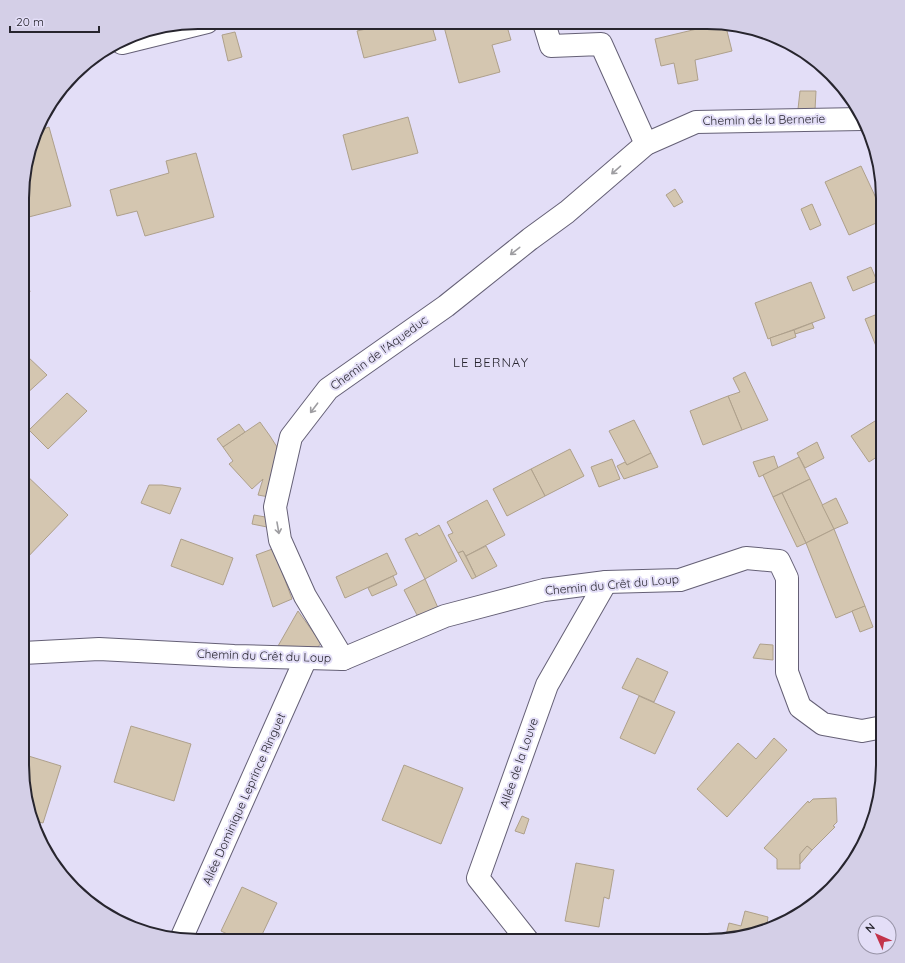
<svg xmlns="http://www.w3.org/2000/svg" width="905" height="963" font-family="Quicksand,sans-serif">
<rect width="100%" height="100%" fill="#e3def7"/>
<!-- building -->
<g fill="#d4c6b0" stroke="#aea08b">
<polygon points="393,23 431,23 436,40 364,58 357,31"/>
<polygon points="443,23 506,23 511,40 492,45 500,72 459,83"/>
<polygon points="722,23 725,23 732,51 695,60 698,80 678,84 674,63 661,66 655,39"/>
<polygon points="235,32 242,57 228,61 222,35"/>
<polygon points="800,91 816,91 815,110 798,109"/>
<polygon points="408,117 418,153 352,170 343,135"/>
<polygon points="49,127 71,206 25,218 25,164 38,131"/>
<polygon points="196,153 214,217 145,236 137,211 117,216 110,190 169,173 166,161"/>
<polygon points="861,166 883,213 883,220 849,235 825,182"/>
<polygon points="675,189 683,202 674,207 666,195"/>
<polygon points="812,204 821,225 810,230 801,209"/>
<polygon points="871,267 877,281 853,291 847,277"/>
<polygon points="25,272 30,292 25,293"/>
<polygon points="811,282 825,318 768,339 755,303"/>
<polygon points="883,312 883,332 875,315"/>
<polygon points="875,315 883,332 883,349 878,351 865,319"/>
<polygon points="812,323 814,328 795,334 794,330"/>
<polygon points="794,330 796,337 772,346 770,338"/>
<polygon points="27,356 47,375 24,396 24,359"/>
<polygon points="745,372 768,420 742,430 728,396 740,392 733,378"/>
<polygon points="67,393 87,411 48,449 29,430"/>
<polygon points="728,396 742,430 703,445 690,411"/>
<polygon points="883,416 883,453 869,462 851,436"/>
<polygon points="634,420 651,453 627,465 609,431"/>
<polygon points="260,422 270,436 277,447 269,497 258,495 263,479 252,489 229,464 233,461 223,447"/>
<polygon points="239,424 245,432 223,447 217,439"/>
<polygon points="817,442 824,458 805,468 797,453"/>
<polygon points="570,449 584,476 545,496 531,469"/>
<polygon points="651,453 658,467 624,479 617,466 625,462 627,465"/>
<polygon points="774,456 778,468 759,477 753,462"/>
<polygon points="799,457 810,479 773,497 763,475"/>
<polygon points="612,459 620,479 599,487 591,467"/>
<polygon points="531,469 545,496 507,516 493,489"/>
<polygon points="24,473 68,515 23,562"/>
<polygon points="810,479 834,529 806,543 782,493"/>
<polygon points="149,485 162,485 181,488 170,514 141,503"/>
<polygon points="782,493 806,543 797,547 773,497"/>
<polygon points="836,498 848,523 834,529 822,505"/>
<polygon points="487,500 505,535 466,556 463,551 458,553 448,535 453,533 447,522"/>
<polygon points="254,515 271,518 272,528 252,524"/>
<polygon points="439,525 457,561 425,579 405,539 417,533 419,536"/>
<polygon points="834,529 865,606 836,618 806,543"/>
<polygon points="181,539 233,558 223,585 171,566"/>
<polygon points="486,546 497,566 476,577 466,556"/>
<polygon points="275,548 278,561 292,599 273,607 256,555"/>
<polygon points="463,551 476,577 472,579 458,553"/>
<polygon points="387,553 397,574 345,598 336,577"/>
<polygon points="393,576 397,585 372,596 368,588"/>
<polygon points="425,579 439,610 417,615 404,590"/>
<polygon points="865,606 873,627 860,632 852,611"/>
<polygon points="298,611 321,643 318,647 278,646"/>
<polygon points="760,644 773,645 773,660 753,658"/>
<polygon points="637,658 668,672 654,702 622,688"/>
<polygon points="639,696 675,712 655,754 620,738"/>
<polygon points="131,726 191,744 174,801 114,782"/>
<polygon points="774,738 787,750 727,817 697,789 738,743 756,759"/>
<polygon points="22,754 61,766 43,823 31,820 22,776"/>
<polygon points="404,765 463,788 441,844 382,820"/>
<polygon points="836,798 837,822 833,826 835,827 812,850 807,846 800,854 800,869 777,869 777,859 764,848 808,801 809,803 813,799"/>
<polygon points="522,816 529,819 524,834 515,831"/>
<polygon points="807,846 812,850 800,864 800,854"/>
<polygon points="576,863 614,870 609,899 604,897 599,927 565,921"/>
<polygon points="242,887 277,903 259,941 242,941 221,931"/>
<polygon points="745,911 768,917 766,931 763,932 755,930 754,933 725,939 729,923 741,926"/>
</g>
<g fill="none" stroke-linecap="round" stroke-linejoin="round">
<defs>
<g id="minor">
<polyline points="544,23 551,46 601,44 646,144"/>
<polyline points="23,653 99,649 234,656 343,659 445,616 544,590 606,582 680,580 746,558 779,561 787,578 787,672 800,707 823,724 862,731 883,727"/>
<polyline points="343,659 305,596 280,540 275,507 291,437 328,389 446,306 530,239 567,212 646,144 696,122 862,119"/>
<polyline points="181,939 306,658"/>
<polyline points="528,941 478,878 547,685 606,582"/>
</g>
<polyline id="tertiary" points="122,43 207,22"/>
</defs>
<!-- minor casing -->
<use href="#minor" stroke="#656076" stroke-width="24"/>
<!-- tertiary casing -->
<use href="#tertiary" stroke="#656076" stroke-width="24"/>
<!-- minor -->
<use href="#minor" stroke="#fff" stroke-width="22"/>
<!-- tertiary -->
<use href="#tertiary" stroke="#fff" stroke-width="22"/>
</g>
<!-- one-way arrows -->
<defs><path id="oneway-shaft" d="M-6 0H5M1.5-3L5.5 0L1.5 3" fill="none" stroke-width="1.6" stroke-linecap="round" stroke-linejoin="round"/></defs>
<g stroke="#9e9da1">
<use href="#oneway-shaft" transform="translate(616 170) rotate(139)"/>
<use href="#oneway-shaft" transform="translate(515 251) rotate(142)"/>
<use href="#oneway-shaft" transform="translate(314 408) rotate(127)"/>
<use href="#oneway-shaft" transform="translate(278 528) rotate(80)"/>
</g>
<g text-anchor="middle" stroke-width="4" stroke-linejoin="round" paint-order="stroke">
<!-- street labels -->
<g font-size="12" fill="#27252e" stroke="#e3def7">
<text transform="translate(764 120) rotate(-1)" y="4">Chemin de la Bernerie</text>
<text transform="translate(379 353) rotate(-36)" y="4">Chemin de l'Aqueduc</text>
<text transform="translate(612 585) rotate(-5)" y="4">Chemin du Crêt du Loup</text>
<text transform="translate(264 656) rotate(2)" y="4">Chemin du Crêt du Loup</text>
<text transform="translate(519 763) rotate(-71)" y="4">Allée de la Louve</text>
<text transform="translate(244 799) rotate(-66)" y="4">Allée Dominique Leprince Ringuet</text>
</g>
<!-- neighbourhood labels -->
<g font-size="13" letter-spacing="1" fill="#27252e" stroke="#e3def7">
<text x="491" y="367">LE BERNAY</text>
</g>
</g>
<!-- crop -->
<path d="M0 0H905V963H0ZM198 29H707A169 169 0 0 1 876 198V765A169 169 0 0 1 707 934H198A169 169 0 0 1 29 765V198A169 169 0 0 1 198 29Z" fill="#d4cfe7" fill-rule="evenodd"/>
<path fill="none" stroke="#27252e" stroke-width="2" d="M198 29H707A169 169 0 0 1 876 198V765A169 169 0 0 1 707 934H198A169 169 0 0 1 29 765V198A169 169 0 0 1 198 29Z"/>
<!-- north arrow -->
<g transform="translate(877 935) rotate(315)"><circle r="19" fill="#e3def7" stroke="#9894a7"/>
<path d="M0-3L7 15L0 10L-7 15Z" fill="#c3334a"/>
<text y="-6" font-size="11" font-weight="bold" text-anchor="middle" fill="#27252e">N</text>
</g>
<!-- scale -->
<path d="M10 26v6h89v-6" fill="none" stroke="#27252e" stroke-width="2"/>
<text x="16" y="26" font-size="12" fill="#27252e" stroke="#e3def7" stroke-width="3" paint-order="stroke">20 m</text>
</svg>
